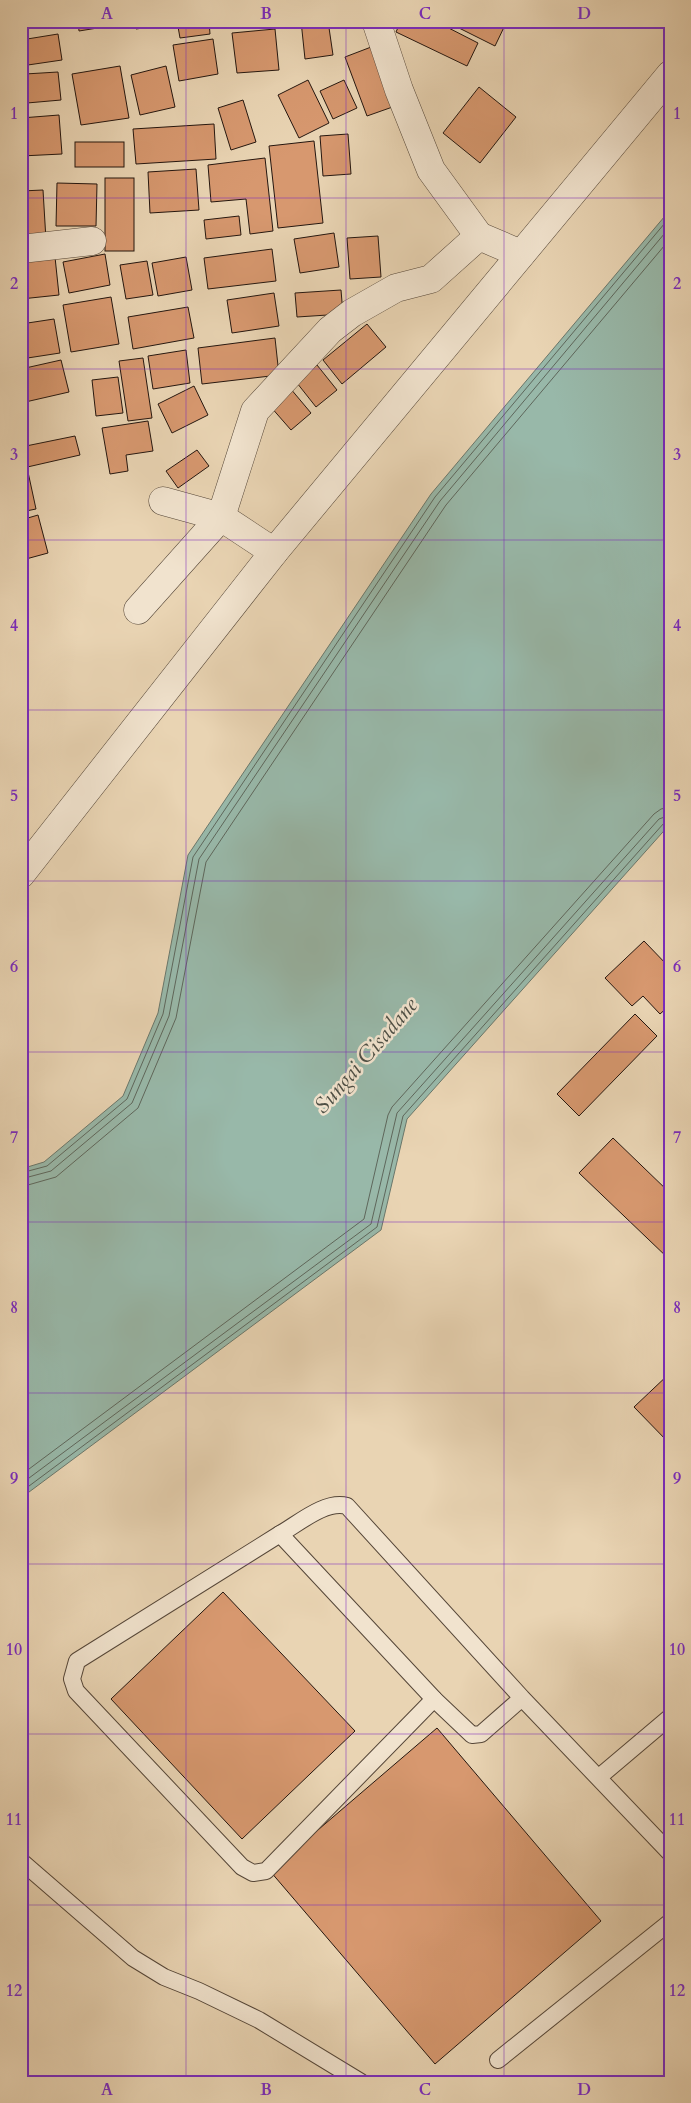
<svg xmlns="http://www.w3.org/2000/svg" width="691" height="2103" font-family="Cardo,serif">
<rect width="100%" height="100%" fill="#e9d4b3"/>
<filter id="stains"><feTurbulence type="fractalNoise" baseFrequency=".004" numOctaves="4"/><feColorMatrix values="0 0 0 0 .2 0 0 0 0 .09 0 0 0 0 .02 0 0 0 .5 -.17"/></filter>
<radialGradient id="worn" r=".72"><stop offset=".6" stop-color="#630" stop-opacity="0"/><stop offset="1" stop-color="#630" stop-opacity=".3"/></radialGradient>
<!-- water -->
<polygon fill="#98b8a9" stroke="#6a776b" points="670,210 670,824 407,1119 381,1230 21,1498 21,1169 44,1162 123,1096 158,1013 188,855 431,494"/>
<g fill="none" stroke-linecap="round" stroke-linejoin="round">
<!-- shore -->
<g stroke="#5e675c" stroke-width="1">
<polyline points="21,1173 47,1166 127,1099 163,1014 193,857 435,497 670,217"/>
<polyline points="21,1179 51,1171 132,1103 169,1016 199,859 440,501 670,227"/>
<polyline points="21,1187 56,1177 138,1108 176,1018 206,862 446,505 670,239"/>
<polyline points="21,1475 364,1219 388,1115 392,1107 654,814 661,809 670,807"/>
<polyline points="21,1484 371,1224 397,1113 659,819 670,815"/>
<polyline points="21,1492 377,1227 403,1116 664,823 670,821"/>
</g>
</g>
<!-- building -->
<g fill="#d7986f" stroke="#24160f">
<polygon points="21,21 56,21 21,27"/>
<polygon points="78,21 115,21 116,25 79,31"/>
<polygon points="134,21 170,21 171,24 136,29"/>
<polygon points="177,21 209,21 210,34 180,38"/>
<polygon points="301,21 328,21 333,55 305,59"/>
<polygon points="401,21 435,21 478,43 467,66 396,32"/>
<polygon points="445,21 507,21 495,46"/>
<polygon points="635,21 646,21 642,27"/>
<polygon points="275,29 279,70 237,73 232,33"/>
<polygon points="58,34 62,60 21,66 21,40"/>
<polygon points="213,39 218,74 179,81 173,45"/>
<polygon points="379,44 401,104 367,116 345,57"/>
<polygon points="120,66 129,118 81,125 72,74"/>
<polygon points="166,66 175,107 140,115 131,75"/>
<polygon points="58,72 61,100 27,103 25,74"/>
<polygon points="308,80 329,123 299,138 278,95"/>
<polygon points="344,80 357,108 333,119 320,91"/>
<polygon points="479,87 516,117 480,163 443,133"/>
<polygon points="243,100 256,142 231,150 218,108"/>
<polygon points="59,115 62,154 21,156 21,118"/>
<polygon points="214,124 216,159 136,164 133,129"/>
<polygon points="348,134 351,174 323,176 320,136"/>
<polygon points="314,141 323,223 278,228 269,146"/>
<rect x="75" y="142" width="49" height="25"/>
<polygon points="265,158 273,231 250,234 246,199 211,202 208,165"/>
<polygon points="196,169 199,210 150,213 148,172"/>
<rect x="105" y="178" width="29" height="73"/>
<polygon points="57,183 97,184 96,226 56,226"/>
<polygon points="43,190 46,240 21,242 21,191"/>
<polygon points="239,216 241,235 206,239 204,220"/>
<polygon points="334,233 339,267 300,273 294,239"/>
<polygon points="378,236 381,277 350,279 347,238"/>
<polygon points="272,249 276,281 208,289 204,258"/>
<polygon points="105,254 110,285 69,293 63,262"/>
<polygon points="55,257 59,295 21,299 21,260"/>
<polygon points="186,257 192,290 158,296 152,263"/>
<polygon points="147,261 153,295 126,299 120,265"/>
<polygon points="341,290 343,314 297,317 295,293"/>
<polygon points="274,293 279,326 232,333 227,300"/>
<polygon points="111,297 119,344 71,352 63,305"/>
<polygon points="188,307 194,338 133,349 128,317"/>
<polygon points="54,319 60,353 21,359 21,324"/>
<polygon points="367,324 386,347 342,384 323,360"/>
<polygon points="275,338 279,375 202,384 198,348"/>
<polygon points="186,350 190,383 153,389 148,356"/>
<polygon points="143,358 152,418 128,421 119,361"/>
<polygon points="61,360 69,392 21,403 21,369"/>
<polygon points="317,365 337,390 316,407 297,383"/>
<polygon points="118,377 123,413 96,416 92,380"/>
<polygon points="194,386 208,415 172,433 158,404"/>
<polygon points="290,388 311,413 291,430 270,406"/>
<polygon points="148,421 153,451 126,455 128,471 110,474 102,428"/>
<polygon points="75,436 80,455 23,468 21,447"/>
<polygon points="197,450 209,466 178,488 166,471"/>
<polygon points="28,472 36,509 21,512 21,474"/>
<polygon points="38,515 48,553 26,559 21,542 21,520"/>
<polygon points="644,941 670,968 670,1005 660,1014 643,996 632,1006 605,978"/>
<polygon points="635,1014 657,1036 579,1116 557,1094"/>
<polygon points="613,1138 670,1193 670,1260 579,1173"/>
<polygon points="670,1373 670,1444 634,1407"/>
<polygon points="223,1592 355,1731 242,1839 111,1699"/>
<polygon points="437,1728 601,1921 435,2064 270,1871"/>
</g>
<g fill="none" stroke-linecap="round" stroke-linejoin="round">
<defs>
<g id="lane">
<polyline points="280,1534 77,1661 72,1679 76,1691 242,1867 253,1873 266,1871 434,1699"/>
<path d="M522 1698 481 1734 472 1735 434 1699 280 1534C298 1524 325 1500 347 1506L522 1698 670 1853"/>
<polyline points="599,1777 670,1717"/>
<polyline points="21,1861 133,1958 164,1977 199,1991 259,2020 361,2082"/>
<polyline points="498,2060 670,1922"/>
</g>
<g id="street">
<polyline points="376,21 399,90 431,170 479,236 521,254"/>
<polyline points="21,249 92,241"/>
<polyline points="163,501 221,517 274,552"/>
<polyline points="138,610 221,517 255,411 330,330 352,313 396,288 431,279 479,236"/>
<polyline points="21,874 274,552 670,75"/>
</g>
</defs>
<!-- lane casing -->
<use href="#lane" stroke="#554638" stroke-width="18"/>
<!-- street casing -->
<use href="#street" stroke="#554638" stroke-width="29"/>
<!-- lane -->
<use href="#lane" stroke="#f1e3ce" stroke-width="16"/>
<!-- street -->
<use href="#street" stroke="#f1e3ce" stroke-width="28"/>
</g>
<!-- grid -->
<path fill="none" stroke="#7b2cbf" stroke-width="1" stroke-opacity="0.55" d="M186 21V2082M346 21V2082M504 21V2082M21 198H670M21 369H670M21 540H670M21 710H670M21 881H670M21 1052H670M21 1222H670M21 1393H670M21 1564H670M21 1734H670M21 1905H670"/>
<g text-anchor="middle" stroke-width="5" stroke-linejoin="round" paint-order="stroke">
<!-- water labels -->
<g font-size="22" font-style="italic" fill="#4d4f45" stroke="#f1e3ce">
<text transform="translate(365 1055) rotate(-49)" y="8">Sungai Cisadane</text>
</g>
</g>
<!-- margin -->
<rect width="691" height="2103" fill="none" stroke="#e9d4b3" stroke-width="55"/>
<rect x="28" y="28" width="636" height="2048" fill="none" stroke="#7b2cbf" stroke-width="2"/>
<g font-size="16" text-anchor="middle" font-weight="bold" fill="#7b2cbf">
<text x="107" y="19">A</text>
<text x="266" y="19">B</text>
<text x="425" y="19">C</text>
<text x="584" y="19">D</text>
<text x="14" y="119">1</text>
<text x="677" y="119">1</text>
<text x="14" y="289">2</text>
<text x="677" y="289">2</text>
<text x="14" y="460">3</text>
<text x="677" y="460">3</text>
<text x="14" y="631">4</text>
<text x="677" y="631">4</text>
<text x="14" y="801">5</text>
<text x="677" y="801">5</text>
<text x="14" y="972">6</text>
<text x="677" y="972">6</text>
<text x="14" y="1143">7</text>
<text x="677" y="1143">7</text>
<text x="14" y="1313">8</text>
<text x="677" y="1313">8</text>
<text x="14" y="1484">9</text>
<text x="677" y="1484">9</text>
<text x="14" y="1655">10</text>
<text x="677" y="1655">10</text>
<text x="14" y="1825">11</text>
<text x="677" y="1825">11</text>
<text x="14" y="1996">12</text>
<text x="677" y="1996">12</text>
<text x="107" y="2095">A</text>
<text x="266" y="2095">B</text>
<text x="425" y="2095">C</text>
<text x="584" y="2095">D</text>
</g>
<rect width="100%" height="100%" filter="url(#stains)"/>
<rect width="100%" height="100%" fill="url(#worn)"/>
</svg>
